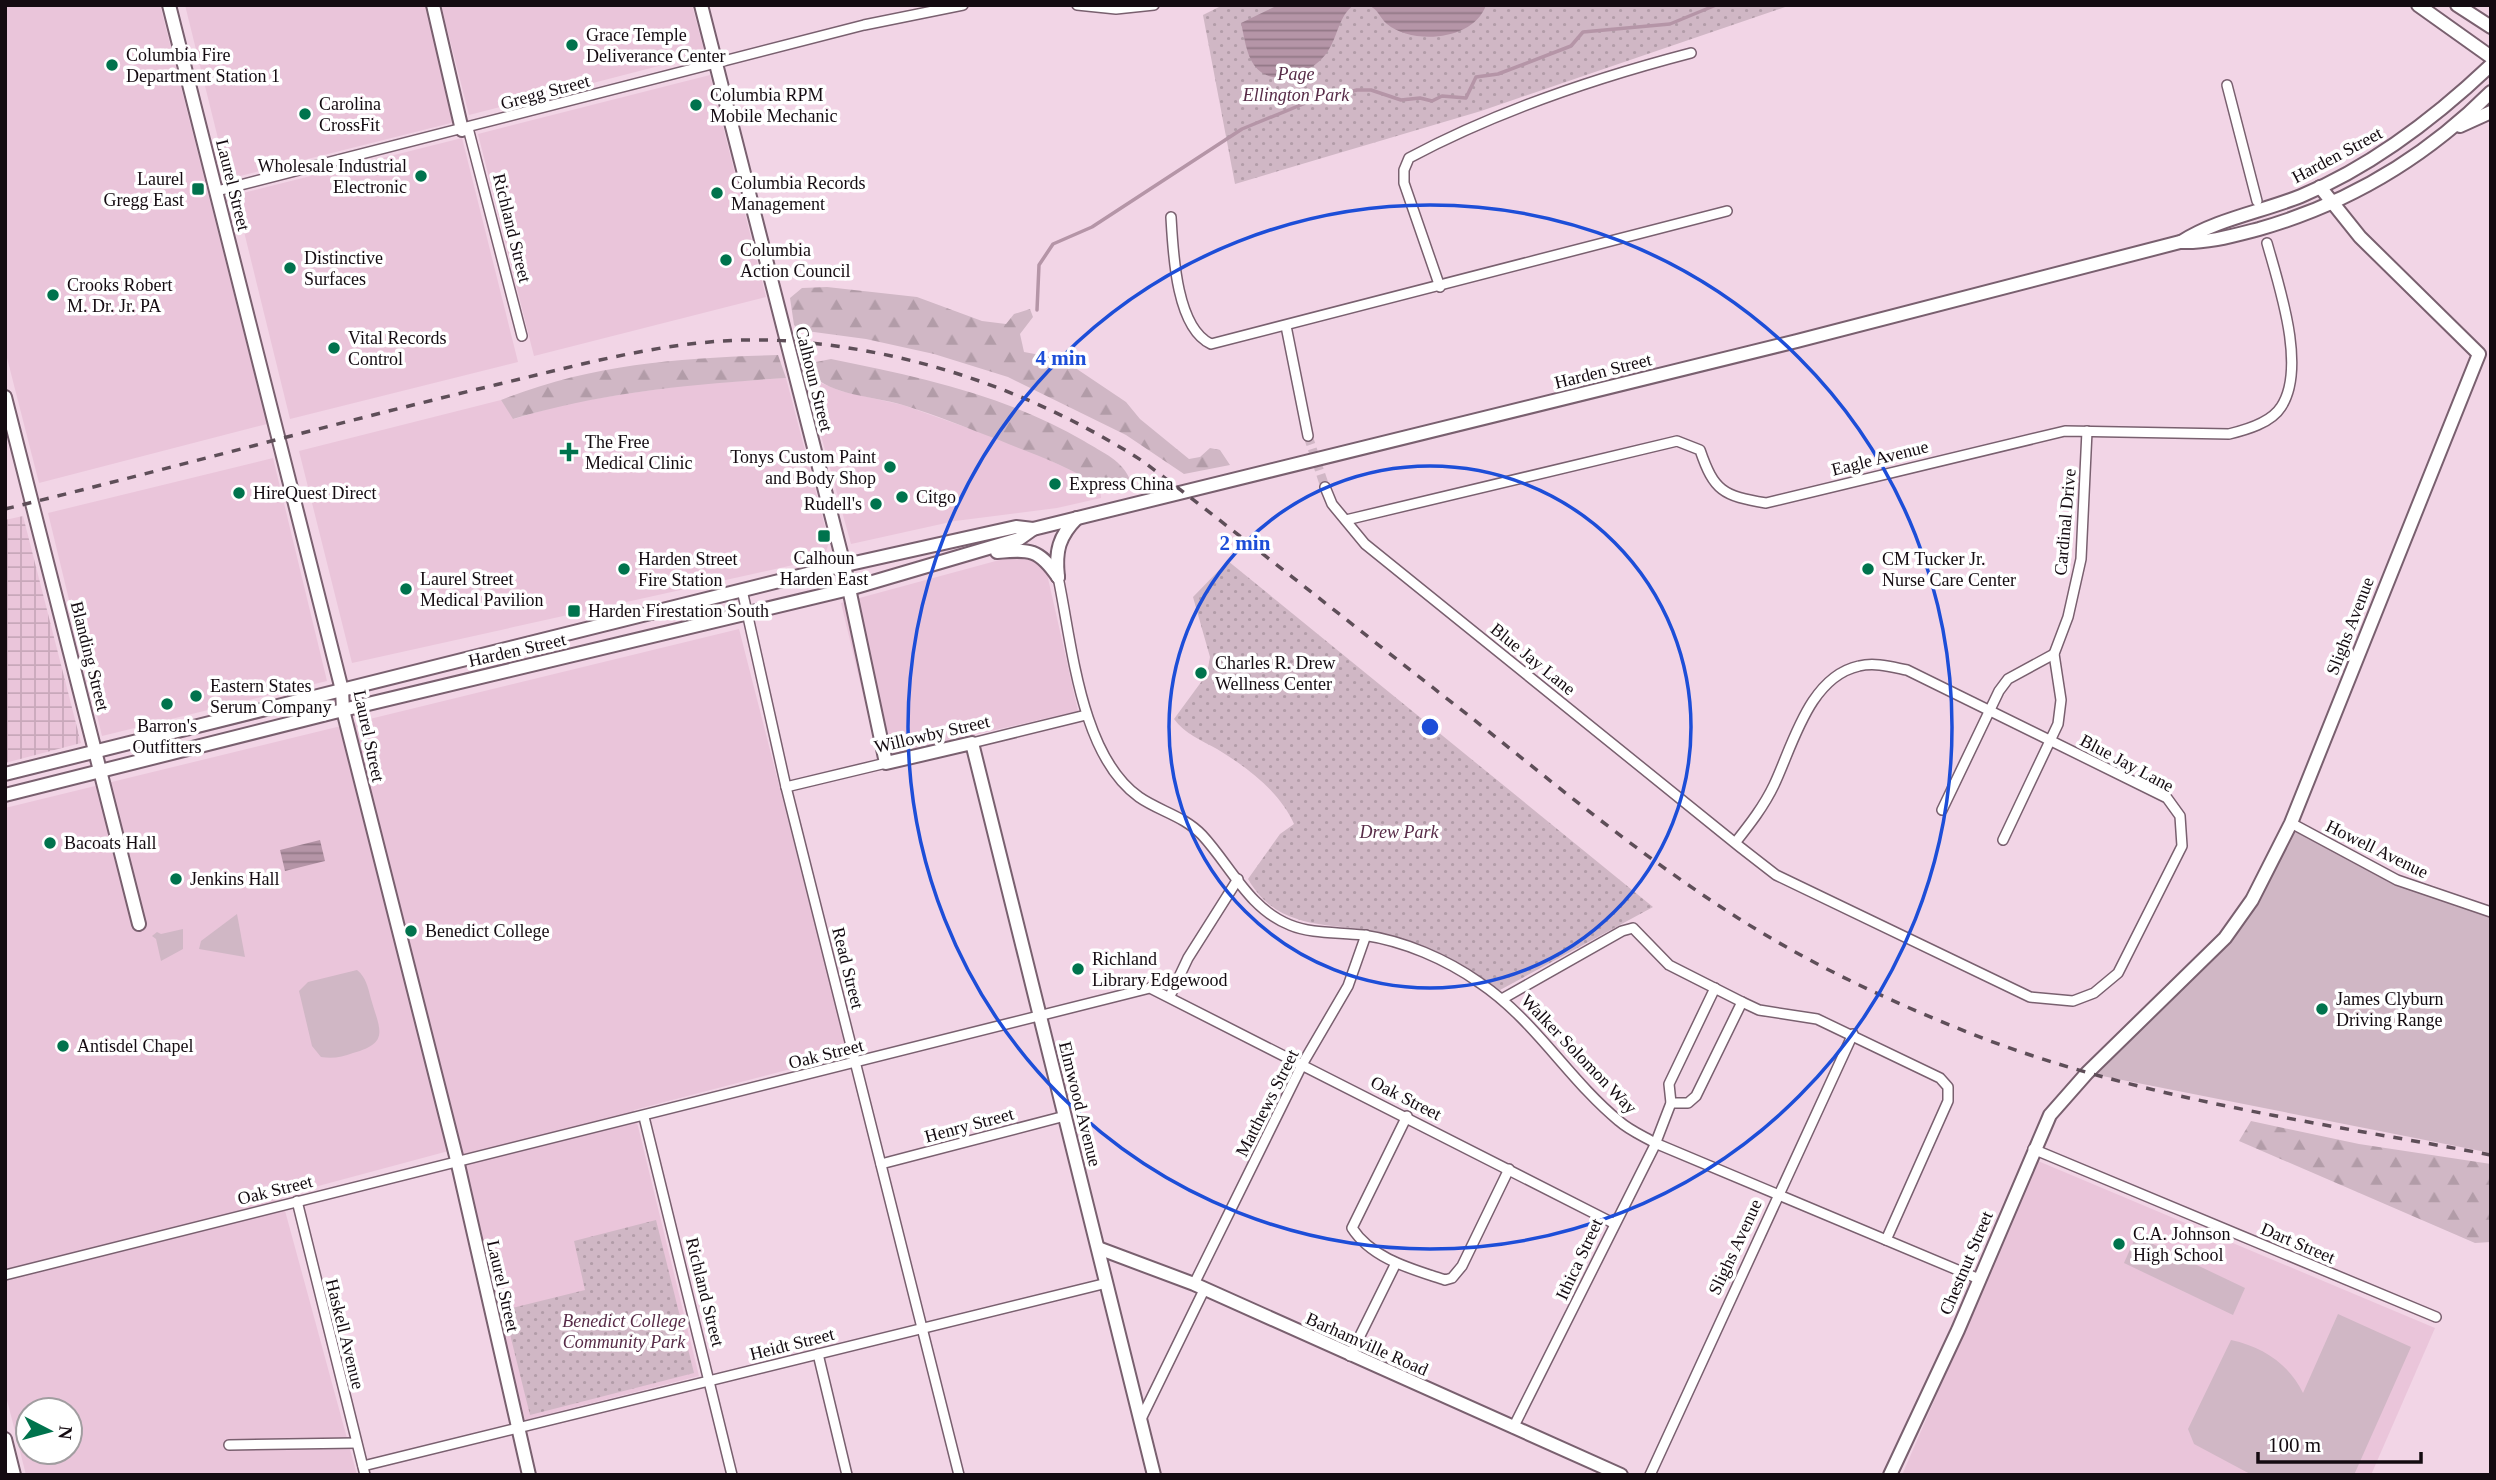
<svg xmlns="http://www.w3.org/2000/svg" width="2496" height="1480" font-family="'Times New Roman',serif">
<defs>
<pattern id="industrial-grid" width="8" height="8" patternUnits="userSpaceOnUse" patternTransform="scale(1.75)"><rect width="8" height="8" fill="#eac5da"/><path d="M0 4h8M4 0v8" fill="none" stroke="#c8a8ba"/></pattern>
<pattern id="forest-firs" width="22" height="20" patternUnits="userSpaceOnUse" patternTransform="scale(1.75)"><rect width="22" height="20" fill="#d0b7c5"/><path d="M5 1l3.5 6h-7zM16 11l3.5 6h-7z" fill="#b29ca8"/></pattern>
<pattern id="park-dots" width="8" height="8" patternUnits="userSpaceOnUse" patternTransform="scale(1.75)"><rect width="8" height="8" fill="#d0b7c5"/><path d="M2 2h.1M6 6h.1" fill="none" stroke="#b29ca8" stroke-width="1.8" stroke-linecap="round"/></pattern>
<pattern id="water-rules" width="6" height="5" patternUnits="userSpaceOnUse" patternTransform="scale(1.75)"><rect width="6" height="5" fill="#b595a7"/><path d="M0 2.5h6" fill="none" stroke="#927887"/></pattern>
</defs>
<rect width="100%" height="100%" fill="#f2d5e6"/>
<!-- built -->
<g fill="#eac5da" fill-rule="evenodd">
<polygon points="5,5 160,5 267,424 39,483 5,350"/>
<polygon points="185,5 427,5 455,122 228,179"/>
<polygon points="441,5 692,5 705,54 469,115"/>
<polygon points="710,75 766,297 534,356 478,134"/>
<polygon points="462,138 518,362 290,419 235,195"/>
<polygon points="786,378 829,542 826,552 820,559 352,663 299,451 501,400 514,419 564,404 624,394 695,384"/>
<polygon points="821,383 841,391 903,405 1024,448 1085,477 1100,488 1101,498 1057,508 955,521 851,544 814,410"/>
<polygon points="273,458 327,681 102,736 48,513"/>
<polygon points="1025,553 1045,565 1078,711 878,757 841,603"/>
<path d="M739 629 848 1054 634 1110 699 1376 525 1420 456 1149 281 1196 357 1475H26L5 1392V808ZM28 1410H70V1452H28Z"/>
<polygon points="2038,1161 2435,1328 2371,1475 1902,1475"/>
</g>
<!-- industrial -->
<polygon fill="url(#industrial-grid)" points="23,516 81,743 5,763 5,520"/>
<!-- grass -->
<g fill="#d0b7c5">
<polygon points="2291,823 2397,880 2491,912 2491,1153 2087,1073 2228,934"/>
<polygon points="237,914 245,957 199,949 201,941"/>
<polygon points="183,929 183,949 161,961 156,939 152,936 157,932 161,934"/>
<path d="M357 970C366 977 368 988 371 999 380 1030 390 1043 353 1053 342 1057 333 1059 321 1057L312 1046 299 991 308 982Z"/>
<polygon points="2136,1236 2245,1288 2233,1315 2124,1263"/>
<path d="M2338 1314 2411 1347 2354 1475H2252L2194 1444 2188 1429 2231 1340C2263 1347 2289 1364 2303 1393Z"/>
</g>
<!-- forest -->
<g fill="url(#forest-firs)">
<polygon points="827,287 917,297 982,321 1006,324 1014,314 1030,309 1033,317 1020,334 1024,352 1062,359 1126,402 1140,419 1189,459 1200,457 1210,448 1220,450 1230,465 1184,474 1126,435 1008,377 934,354 866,339 799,330 794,325 790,298 802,288"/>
<path d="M778 355 786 378C694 384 602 392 513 419L501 400C595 363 679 358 778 355Z"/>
<path d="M831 359C920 377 1005 395 1084 441 1103 453 1123 460 1131 482L1128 487 1100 488C1069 465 1034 455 999 440 967 428 936 415 903 405 870 395 835 397 809 373L816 362Z"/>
<polygon points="2251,1121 2359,1144 2491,1164 2491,1242 2475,1243 2239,1141"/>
</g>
<!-- park -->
<g fill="url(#park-dots)">
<polygon points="1223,5 1791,5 1481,111 1235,184 1203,15"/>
<path d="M1228 561 1653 907 1500 990C1467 966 1430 946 1390 935 1336 920 1281 936 1248 879L1280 834 1294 824C1280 792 1247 767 1217 749 1201 740 1185 734 1174 719L1207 674 1210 657 1193 597Z"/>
<polygon points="656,1220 694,1373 530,1415 504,1310 585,1290 574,1241"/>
</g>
<!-- water -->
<g fill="url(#water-rules)">
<path d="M1278 5H1354C1339 15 1338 36 1328 51 1314 73 1273 91 1254 65 1246 54 1244 35 1241 23Z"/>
<path d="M1368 5H1486C1474 41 1412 45 1387 24 1379 17 1379 10 1368 5Z"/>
<polygon points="320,840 325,861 285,871 280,850"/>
</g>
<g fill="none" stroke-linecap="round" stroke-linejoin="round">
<!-- stream -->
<polyline stroke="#b595a7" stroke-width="3.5" points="1037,310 1039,265 1053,244 1092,227 1242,129 1308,102 1357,90 1371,90 1401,100 1420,98 1432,101 1442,96 1466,98 1476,77 1498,74 1571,46 1583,32 1670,24 1716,5"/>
<!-- street-tunnel -->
<polyline stroke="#d1b7c6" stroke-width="9" stroke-dasharray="9 4.5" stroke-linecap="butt" points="1308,436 1325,487"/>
<defs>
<g id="street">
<polyline points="1077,5 1116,9 1154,5"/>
<polyline points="2227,85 2257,201"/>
<polyline points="468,128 522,336"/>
<polyline points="217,191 864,25 963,5"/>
<path d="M1171 217C1173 252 1176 328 1211 344L1727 211"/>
<path d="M1440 287 1404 183V170L1409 158C1497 111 1595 78 1691 53"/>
<polyline points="1286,326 1308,436"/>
<path d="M1325 487 1332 504 1365 544 1740 847 1776 875 2030 997 2073 1001 2094 993 2118 973 2182 846 2180 816 2167 798 1907 670C1892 667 1875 662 1859 666 1809 677 1793 745 1774 785 1764 806 1750 824 1735 843"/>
<path d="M1346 520 1677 441 1700 450C1714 491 1723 496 1766 503L2065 431 2229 434C2246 430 2271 423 2281 407 2307 368 2279 286 2267 243"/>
<path d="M1058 577C1072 643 1080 755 1139 797 1159 811 1184 816 1202 835 1230 865 1249 909 1290 925 1311 934 1340 932 1363 935 1404 941 1446 959 1480 983 1535 1020 1568 1079 1619 1121 1629 1130 1643 1136 1655 1143L1979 1279"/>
<polyline points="742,590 786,787 959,1475"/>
<polyline points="972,743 1086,715"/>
<polyline points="786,787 886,763"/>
<polyline points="1942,810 1999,691 2008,679 2054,654"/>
<polyline points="2291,823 2397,880 2491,912"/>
<polyline points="2003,840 2058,724 2061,700 2054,654 2068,617 2081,559 2087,431"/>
<polyline points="1170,996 1188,958 1238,879"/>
<polyline points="1502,999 1622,931 1633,928 1669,965 1742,1002 1759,1010 1817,1019 1940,1078 1948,1087 1948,1101 1886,1240"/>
<polyline points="1671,1103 1688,1103 1696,1096 1742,1002"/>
<path d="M1407 1116 1352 1228C1372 1259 1412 1269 1445 1280L1452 1278 1462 1266 1509 1169"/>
<polyline points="644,1117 732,1475"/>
<polyline points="2033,1149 2436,1317"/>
<polyline points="881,1164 1065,1116"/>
<polyline points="297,1201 365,1475"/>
<polyline points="5,1275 1150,988 1613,1223"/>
<polyline points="1194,1284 1303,1063 1348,986 1366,935"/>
<polyline points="818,1354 847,1475"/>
<polyline points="1350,1356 1396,1263"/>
<polyline points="1141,1419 1204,1290"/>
<polyline points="1513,1428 1654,1147 1671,1103 1669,1084 1715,988"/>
<polyline points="229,1445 356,1443"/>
<polyline points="363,1466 1107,1283"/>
<polyline points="1650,1475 1853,1034"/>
</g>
<g id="secondary">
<polyline points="169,5 342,690 343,710 457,1160 529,1475"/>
<polyline points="433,5 462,130"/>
<polyline points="701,5 844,565 886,763 972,743 1154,1475"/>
<polyline points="2418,5 2491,57"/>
<polyline points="2457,5 2491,27"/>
<polyline points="2460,126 2491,112"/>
<path d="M2181 242C2217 219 2261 212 2301 196 2373 166 2435 118 2491 65"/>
<polyline points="5,397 139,924"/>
<path d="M997 552C1030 549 1039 549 1058 577"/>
<path d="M1058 577C1055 551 1059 536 1077 518"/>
<path d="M5 774 823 570 1016 527 1033 529 1797 341 2180 242C2208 243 2232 236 2259 229 2347 204 2426 157 2491 92"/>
<polyline points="5,795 343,710 849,589 1019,539 1033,529"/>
<polyline points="1098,1248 1194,1284 1621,1475"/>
<polyline points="5,1439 14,1475"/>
<polyline points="1890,1475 1958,1330 2050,1115 2087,1073 2225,938 2252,900 2291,823 2479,354 2360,237 2320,187"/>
</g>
</defs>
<!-- street casing -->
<use href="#street" stroke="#79606f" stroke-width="12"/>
<!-- secondary casing -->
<use href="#secondary" stroke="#79606f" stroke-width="16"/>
<!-- street -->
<use href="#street" stroke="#fff" stroke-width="9"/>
<!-- secondary -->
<use href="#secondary" stroke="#fff" stroke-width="12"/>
<!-- rail -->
<path stroke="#5e4e58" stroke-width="3.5" stroke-dasharray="9 9" stroke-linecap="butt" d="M5 509C169 469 331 424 495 385 593 362 686 334 788 341 915 350 1037 393 1144 462 1253 545 1360 631 1468 715 1571 797 1673 883 1788 948 1850 983 1918 1013 1985 1039 2147 1100 2322 1123 2491 1155"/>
</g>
<!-- distance rings -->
<g fill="none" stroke="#1d4ed8" stroke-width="3.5">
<circle cx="1430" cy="727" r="261"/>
<circle cx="1430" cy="727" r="522"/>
</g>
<!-- markers -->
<g fill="#00734d" stroke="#fff" stroke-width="2.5">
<circle cx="572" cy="45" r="7"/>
<circle cx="112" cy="65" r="7"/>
<circle cx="696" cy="105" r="7"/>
<circle cx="305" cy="114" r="7"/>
<circle cx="421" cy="176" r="7"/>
<rect x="191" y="182" width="14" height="14" rx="3.5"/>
<circle cx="717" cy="193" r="7"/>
<circle cx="726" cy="260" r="7"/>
<circle cx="290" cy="268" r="7"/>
<circle cx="53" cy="295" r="7"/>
<circle cx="334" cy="348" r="7"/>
<path d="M565.5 441.5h7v7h7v7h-7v7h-7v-7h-7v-7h7z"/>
<circle cx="890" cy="467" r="7"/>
<circle cx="1055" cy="484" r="7"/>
<circle cx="239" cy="493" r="7"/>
<circle cx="902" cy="497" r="7"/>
<circle cx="876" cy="504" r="7"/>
<rect x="817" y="529" width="14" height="14" rx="3.5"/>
<circle cx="624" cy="569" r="7"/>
<circle cx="1868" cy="569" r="7"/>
<circle cx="406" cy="589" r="7"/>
<rect x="567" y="604" width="14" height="14" rx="3.5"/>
<circle cx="1201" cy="673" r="7"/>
<circle cx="196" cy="696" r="7"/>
<circle cx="167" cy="704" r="7"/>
<circle cx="50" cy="843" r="7"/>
<circle cx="176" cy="879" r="7"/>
<circle cx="411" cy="931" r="7"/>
<circle cx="1078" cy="969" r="7"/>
<circle cx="2322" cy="1009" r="7"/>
<circle cx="63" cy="1046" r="7"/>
<circle cx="2119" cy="1244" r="7"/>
</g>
<g text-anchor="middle" stroke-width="7" stroke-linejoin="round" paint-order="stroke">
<!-- poi labels -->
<g font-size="18" fill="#140b11" stroke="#fff" text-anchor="start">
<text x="586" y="41">Grace Temple<tspan x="586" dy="21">Deliverance Center</tspan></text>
<text x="126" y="61">Columbia Fire<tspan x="126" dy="21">Department Station 1</tspan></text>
<text x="710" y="101">Columbia RPM<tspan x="710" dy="21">Mobile Mechanic</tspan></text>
<text x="319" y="110">Carolina<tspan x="319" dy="21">CrossFit</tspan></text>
<text x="407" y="172" text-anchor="end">Wholesale Industrial<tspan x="407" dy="21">Electronic</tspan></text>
<text x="184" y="185" text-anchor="end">Laurel<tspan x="184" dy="21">Gregg East</tspan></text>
<text x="731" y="189">Columbia Records<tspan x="731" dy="21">Management</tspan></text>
<text x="740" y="256">Columbia<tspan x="740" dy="21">Action Council</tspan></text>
<text x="304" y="264">Distinctive<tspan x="304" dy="21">Surfaces</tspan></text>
<text x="67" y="291">Crooks Robert<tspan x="67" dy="21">M. Dr. Jr. PA</tspan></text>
<text x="348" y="344">Vital Records<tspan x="348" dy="21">Control</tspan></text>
<text x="585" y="448">The Free<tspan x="585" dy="21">Medical Clinic</tspan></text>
<text x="876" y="463" text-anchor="end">Tonys Custom Paint<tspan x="876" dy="21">and Body Shop</tspan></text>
<text x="1069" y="490">Express China</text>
<text x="253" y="499">HireQuest Direct</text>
<text x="916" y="503">Citgo</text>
<text x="862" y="510" text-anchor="end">Rudell's</text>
<text x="824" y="564" text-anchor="middle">Calhoun<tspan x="824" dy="21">Harden East</tspan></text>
<text x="638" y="565">Harden Street<tspan x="638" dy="21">Fire Station</tspan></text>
<text x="1882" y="565">CM Tucker Jr.<tspan x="1882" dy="21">Nurse Care Center</tspan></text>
<text x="420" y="585">Laurel Street<tspan x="420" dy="21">Medical Pavilion</tspan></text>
<text x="588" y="617">Harden Firestation South</text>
<text x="1215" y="669">Charles R. Drew<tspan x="1215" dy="21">Wellness Center</tspan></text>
<text x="210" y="692">Eastern States<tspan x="210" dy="21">Serum Company</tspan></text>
<text x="167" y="732" text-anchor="middle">Barron's<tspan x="167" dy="21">Outfitters</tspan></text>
<text x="64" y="849">Bacoats Hall</text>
<text x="190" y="885">Jenkins Hall</text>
<text x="425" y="937">Benedict College</text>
<text x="1092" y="965">Richland<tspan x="1092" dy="21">Library Edgewood</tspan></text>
<text x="2336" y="1005">James Clyburn<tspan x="2336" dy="21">Driving Range</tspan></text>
<text x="77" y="1052">Antisdel Chapel</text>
<text x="2133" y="1240">C.A. Johnson<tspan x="2133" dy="21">High School</tspan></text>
</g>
<!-- park labels -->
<g font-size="18" font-style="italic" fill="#572b47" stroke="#fff">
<text x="1296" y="80">Page<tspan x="1296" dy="21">Ellington Park</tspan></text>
<text x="1399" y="838">Drew Park</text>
<text x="624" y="1327">Benedict College<tspan x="624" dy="21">Community Park</tspan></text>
</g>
<!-- street labels -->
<g font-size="18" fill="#140b11" stroke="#fff">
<text transform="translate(545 92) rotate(-15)" y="6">Gregg Street</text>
<text transform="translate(2337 155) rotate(-28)" y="6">Harden Street</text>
<text transform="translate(233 185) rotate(76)" y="6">Laurel Street</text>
<text transform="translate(512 228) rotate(76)" y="6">Richland Street</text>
<text transform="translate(1603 371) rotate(-14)" y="6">Harden Street</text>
<text transform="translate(814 379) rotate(76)" y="6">Calhoun Street</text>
<text transform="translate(1880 458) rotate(-14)" y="6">Eagle Avenue</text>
<text transform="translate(2065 522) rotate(-85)" y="6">Cardinal Drive</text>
<text transform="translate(2350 626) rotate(-69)" y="6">Slighs Avenue</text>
<text transform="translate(517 650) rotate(-13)" y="6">Harden Street</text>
<text transform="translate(90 656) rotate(76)" y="6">Blanding Street</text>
<text transform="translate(1533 659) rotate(39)" y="6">Blue Jay Lane</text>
<text transform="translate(932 734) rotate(-13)" y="6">Willowby Street</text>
<text transform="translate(369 736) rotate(78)" y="6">Laurel Street</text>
<text transform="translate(2127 763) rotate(28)" y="6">Blue Jay Lane</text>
<text transform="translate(2377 849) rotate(26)" y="6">Howell Avenue</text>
<text transform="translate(848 968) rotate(76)" y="6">Read Street</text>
<text transform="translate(826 1054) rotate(-14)" y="6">Oak Street</text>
<text transform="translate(1579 1054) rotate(46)" y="6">Walker Solomon Way</text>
<text transform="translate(1406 1098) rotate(27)" y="6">Oak Street</text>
<text transform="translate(1267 1103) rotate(-63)" y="6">Matthews Street</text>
<text transform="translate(1080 1104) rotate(76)" y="6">Elmwood Avenue</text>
<text transform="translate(969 1125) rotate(-15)" y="6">Henry Street</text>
<text transform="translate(275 1190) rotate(-14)" y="6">Oak Street</text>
<text transform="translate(2298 1243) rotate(23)" y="6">Dart Street</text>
<text transform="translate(1735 1247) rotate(-65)" y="6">Slighs Avenue</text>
<text transform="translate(1579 1259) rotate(-65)" y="6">Ithica Street</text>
<text transform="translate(1966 1263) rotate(-67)" y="6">Chestnut Street</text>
<text transform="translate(503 1286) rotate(77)" y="6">Laurel Street</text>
<text transform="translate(705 1292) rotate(76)" y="6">Richland Street</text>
<text transform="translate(345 1334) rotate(76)" y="6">Haskell Avenue</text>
<text transform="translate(792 1344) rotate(-14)" y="6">Heidt Street</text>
<text transform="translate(1367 1344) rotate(24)" y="6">Barhamville Road</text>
</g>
</g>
<circle cx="1430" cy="727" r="10" fill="#1d4ed8" stroke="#fff" stroke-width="3.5"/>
<g font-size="21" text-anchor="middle" font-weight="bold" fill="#1d4ed8" stroke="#fff" stroke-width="7" stroke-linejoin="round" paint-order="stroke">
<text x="1061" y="365">4 min</text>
<text x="1245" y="550">2 min</text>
</g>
<!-- border -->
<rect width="2496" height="1480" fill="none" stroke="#140b11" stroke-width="14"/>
<!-- north arrow -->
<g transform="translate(49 1431) rotate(96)"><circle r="33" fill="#ffffff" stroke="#a19da0" stroke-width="2"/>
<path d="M0-5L12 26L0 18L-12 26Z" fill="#00734d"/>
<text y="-10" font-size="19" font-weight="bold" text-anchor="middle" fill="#140b11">N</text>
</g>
<!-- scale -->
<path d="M2258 1452v10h163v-10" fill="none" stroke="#140b11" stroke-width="3.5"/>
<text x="2268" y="1452" font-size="21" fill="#140b11" stroke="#ffffff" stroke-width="5" paint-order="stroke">100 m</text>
</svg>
